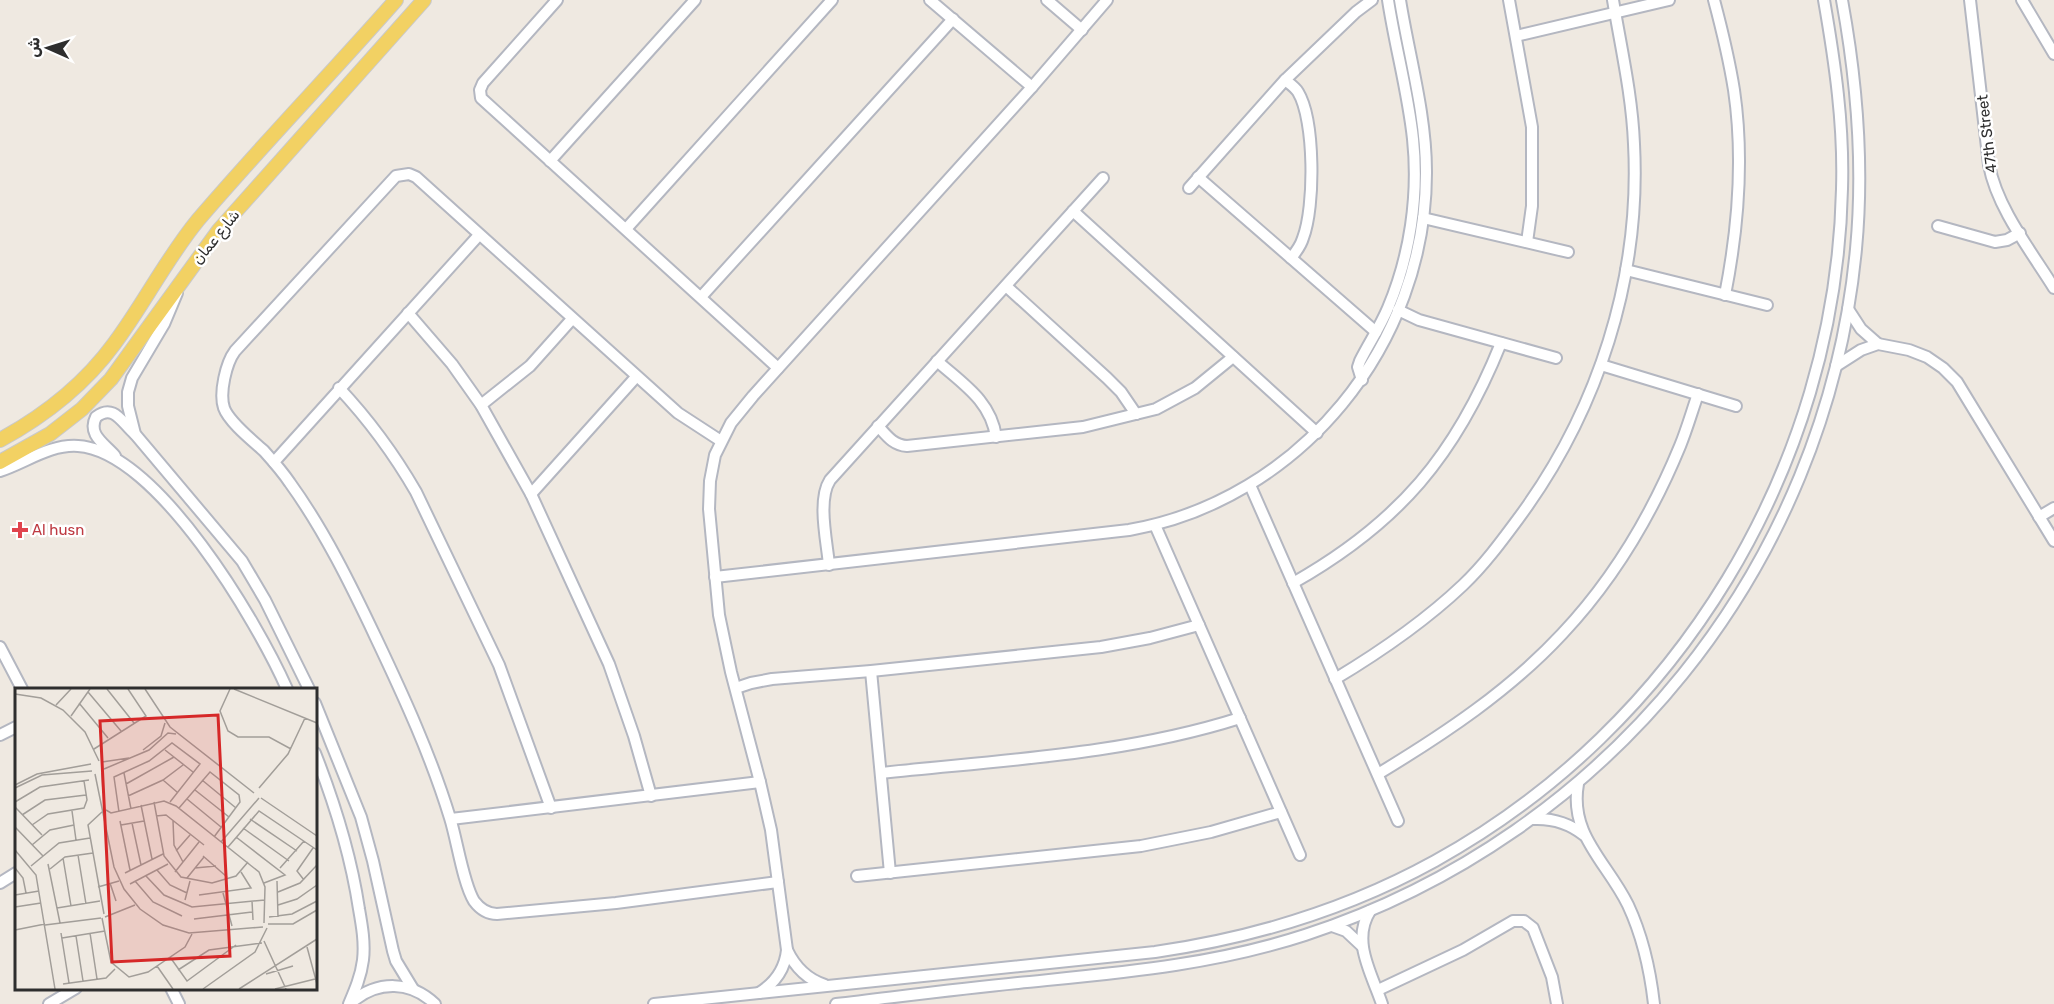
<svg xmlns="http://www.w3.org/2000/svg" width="2054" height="1004" font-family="Rubik,'Noto Sans Arabic',sans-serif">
<rect width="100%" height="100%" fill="#efe9e1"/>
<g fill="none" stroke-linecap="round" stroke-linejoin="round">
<defs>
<g id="minor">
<polyline points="557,0 483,83 480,90 481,98 778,368"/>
<polyline points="930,0 1032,87"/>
<polyline points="1047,0 1082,30"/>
<polyline points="1509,0 1532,127 1532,206 1527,242"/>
<path d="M1714 0C1722 30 1729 59 1734 90 1744 158 1738 229 1725 295"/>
<path d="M1970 0 1989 165C1997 208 2031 251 2054 288"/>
<polyline points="2022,0 2054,54"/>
<polyline points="1516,36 1669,0"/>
<path d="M1285 80C1290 84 1295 87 1298 92 1315 120 1315 207 1303 238 1301 245 1296 252 1291 258"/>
<polyline points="550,161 695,0"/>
<polyline points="1198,177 1376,332"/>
<polyline points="1189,188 1285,80 1356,12 1372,0"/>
<polyline points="1073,211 1317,433"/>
<polyline points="1423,218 1568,252"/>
<polyline points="1938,226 1995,242 2007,240 2020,233"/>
<polyline points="626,229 832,0"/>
<polyline points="1626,270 1767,305"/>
<polyline points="1006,286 1107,378 1121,392 1136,414"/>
<polyline points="177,293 164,324 132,378 128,392 128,406 135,434 242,561 265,600 309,689"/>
<polyline points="701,297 953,19"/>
<polyline points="1848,309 1861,329 1878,344"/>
<polyline points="1398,310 1419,320 1556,358"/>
<polyline points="408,313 452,364 481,405 531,494 609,664 634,736 651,796"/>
<path d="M937 361C963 384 991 401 996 437"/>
<polyline points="1601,365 1736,406"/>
<polyline points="1836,366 1861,350 1878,344 1909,350 1927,357 1943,368 1957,382 2054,541"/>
<path d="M1362 380 1358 367 1360 361C1369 343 1380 327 1388 308 1410 256 1419 196 1413 139 1408 92 1395 46 1388 0"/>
<path d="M339 388C369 420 394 454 416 492L499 665 551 808"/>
<polyline points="481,405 530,366 572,319"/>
<path d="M878 426C887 436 893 445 907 446L1083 427 1156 409 1195 388 1233 357"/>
<path d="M721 441 678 413 416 177 409 174 396 176 235 351C226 363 219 393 224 408 229 422 253 441 264 451 273 461 282 471 290 483 324 530 351 585 376 638 404 697 431 756 450 818 457 840 463 883 474 901 480 909 487 914 497 914L616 903 778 882"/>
<path d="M115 456C105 444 87 435 96 417 114 403 122 423 135 434"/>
<polyline points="274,462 479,235"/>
<path d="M0 471C25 463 50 444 78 446 157 451 258 623 287 689"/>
<polyline points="1250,485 1398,821"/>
<polyline points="531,494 636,377"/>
<polyline points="2039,517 2054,508"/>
<polyline points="1155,525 1300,855"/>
<path d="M829 565C827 542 817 500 830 480L1103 178"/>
<path d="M715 577 1129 530C1300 500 1427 344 1426 171 1426 114 1409 56 1400 0"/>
<path d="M1293 583C1399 523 1456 455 1501 343"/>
<polyline points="0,647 22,689"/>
<polyline points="871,671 890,873"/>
<path d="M1335 679C1380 652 1424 622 1463 585 1484 565 1501 542 1518 519 1598 411 1641 278 1634 144 1632 95 1621 48 1613 0"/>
<polyline points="736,688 751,683 772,679 871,671 1101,647 1150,638 1199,625"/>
<polyline points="315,703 361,817 373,861 393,951 396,961 413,989"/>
<polyline points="0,735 16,727"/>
<path d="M315 753C335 804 351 856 359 909 362 926 365 943 363 960 361 976 355 990 349 1004"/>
<path d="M881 773C1001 760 1124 755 1240 718"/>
<path d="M1378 774C1444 734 1509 691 1562 634 1612 581 1652 514 1680 446 1687 429 1692 411 1698 394"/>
<path d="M1578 784C1569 835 1607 862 1628 905 1643 937 1650 969 1654 1004"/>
<polyline points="451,819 760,782"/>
<path d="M1533 819C1553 818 1569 823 1584 835"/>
<polyline points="857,876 1141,846 1211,832 1281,812"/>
<polyline points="0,883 16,873"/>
<path d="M1370 911C1351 941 1372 974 1382 1004"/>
<polyline points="1332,926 1346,931 1362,946"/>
<path d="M787 950C795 967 806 979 825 985"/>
<polyline points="171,988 179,1004"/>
<polyline points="1378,990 1463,950 1513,921 1524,921 1533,928 1552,977 1557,1004"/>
<path d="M759 993C775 983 785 969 787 950L771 830 760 782 731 672 719 615 709 509 710 481 715 455 731 423 753 396 1032 87 1107 0"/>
<path d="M352 1002C378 980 411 981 435 1004"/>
<polyline points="49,1004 76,988"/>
<path d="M654 1004 1155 952C1252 938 1348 909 1435 861 1678 727 1836 467 1842 189 1844 125 1835 63 1824 0"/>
<path d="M836 1004C896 997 957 989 1018 983 1116 973 1210 966 1305 935 1608 836 1826 567 1856 249 1864 165 1857 82 1842 0"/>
</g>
<g id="major">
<path d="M0 440C44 416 84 385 114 344 144 304 166 259 198 220 262 145 331 74 396 0"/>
<polyline points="0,462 50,434 82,409 111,379 219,230 424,0"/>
</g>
</defs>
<!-- minor casing -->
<use href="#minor" stroke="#b4b7c1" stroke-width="14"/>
<!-- major casing -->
<use href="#major" stroke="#c9c9c9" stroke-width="16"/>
<!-- minor -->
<use href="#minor" stroke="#fff" stroke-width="10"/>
<!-- major -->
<use href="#major" stroke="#f2d163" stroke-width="14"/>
</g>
<!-- markers -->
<path fill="#e0444e" stroke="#fff" stroke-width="2" d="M17 521h6v6h6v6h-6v6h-6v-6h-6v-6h6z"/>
<g text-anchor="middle" stroke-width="5" stroke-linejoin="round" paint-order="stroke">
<!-- street labels -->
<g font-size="15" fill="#2e2e2e" stroke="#fff">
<text transform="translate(1987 134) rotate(-97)" y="5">47th Street</text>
<text transform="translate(216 237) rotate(-51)" y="5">شارع عمان</text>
</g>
<!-- health labels -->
<g font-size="15" fill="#be3a42" stroke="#fff" text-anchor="start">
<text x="32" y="535">Al husn</text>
</g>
</g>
<!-- overview -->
<g transform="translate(15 688)">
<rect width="302" height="302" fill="#efe9e1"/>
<path fill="none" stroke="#a29e99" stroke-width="1.5" d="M92 1 119 35M130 1 155 39 239 105M215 1 205 23 213 43 223 49H254L276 61M219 1 302 35M73 4 106 43M0 6 26 10 48 22 70 44 84 73M64 15 93 50M41 17 56 1M56 28 75 1M79 61 131 28 113 1M128 62 146 48 150 35M150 62 178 84M87 74 114 70M89 81 134 62 153 45 161 46M87 85 88 105M109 85 116 121M80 86 99 179 109 201 125 221 148 237 174 245 248 239M148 92 162 104M187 92 221 120M111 96 159 69M0 97 22 86 76 76M0 100 27 87 77 83M244 100 273 66 290 30M180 102 214 129M113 108 148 92 168 77M246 110 302 148M172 111 206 139M0 114 25 99 74 92M139 114 149 168 166 189 197 195 221 188 233 174M126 117 137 171M0 119 27 147M164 120 195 84 224 107 225 114 199 149M91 122 96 125 149 113 161 118 244 184 250 199 249 235M57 123 61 152M88 123 73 137 89 226M104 124 99 89 134 73 157 55 185 76 155 114M7 127 30 112 71 107M141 128 151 127 189 157M235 131 282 163M105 133 115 182M158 133 159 157 168 174M117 135 126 177M17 137 33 126 69 120 72 112 69 93M106 137 129 133M0 139 28 168M228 140 274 173M221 149 270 187 249 195M206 154 244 110M17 157 35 142 59 137M213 159 244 123 302 162M0 162 21 187 40 301M161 163 175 147M63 167 71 216M188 168 212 189M48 170 56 218M33 176 45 235M16 178 44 155 75 150M0 180 8 190 11 205M180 180 201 178M265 180 289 153M35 181 50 169 78 165M142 182 155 197 172 205M160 184 184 154M110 185 148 166M131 188 149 207 177 219 250 212M172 190 189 169M289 192 282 183 298 160M120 193 138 214 167 228M262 193 263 229M95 195 101 213M115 196 153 176M83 199 104 193M263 204 285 195 302 177M208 205 217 238M0 207 24 203M184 207 236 200 226 184M170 212 175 193M237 213 238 232M263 217 282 211 302 197M0 219 26 215M42 220 85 213M90 229 120 217M254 229 277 226 302 213M87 230 96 274 114 289 133 284 170 259 177 246M179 231 237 224M253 236H278L302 222M30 237 86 230M0 242 30 236M46 245 54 295M75 245 82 291M61 248 68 293M47 250 90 243M249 253 271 301M292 259 302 296M155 269 172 293 221 257M142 278 158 301M163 282 194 262 247 255M251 286 278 278M48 296 91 290 100 281M188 301 240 264 252 240M224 301 302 251M260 301 300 291"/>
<path fill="#d62828" fill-opacity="0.15" stroke="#d62828" stroke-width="3" d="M203 27 215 268 97 274 85 33Z"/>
<rect width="302" height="302" fill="none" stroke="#2e2e2e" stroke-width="3"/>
</g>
<!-- north arrow -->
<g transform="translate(48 48) rotate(273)" stroke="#ffffff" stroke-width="4.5" paint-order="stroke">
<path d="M0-4.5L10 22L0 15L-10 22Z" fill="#2e2e2e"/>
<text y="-9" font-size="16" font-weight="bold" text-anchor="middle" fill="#2e2e2e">ش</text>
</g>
</svg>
